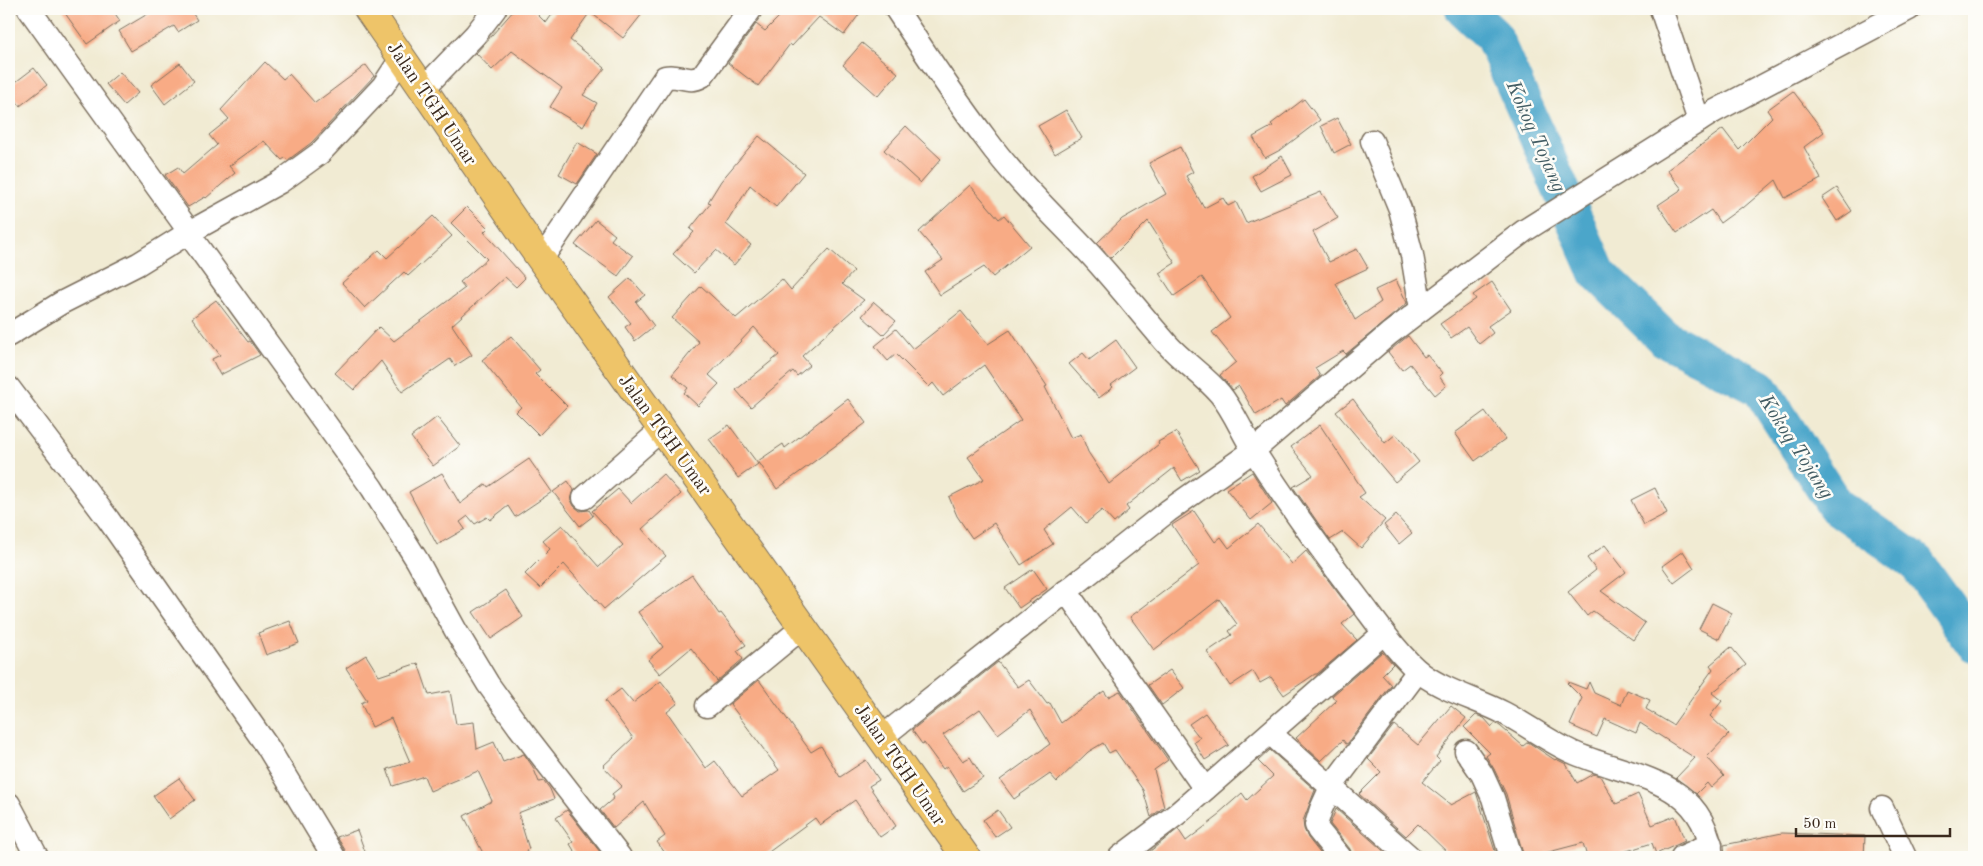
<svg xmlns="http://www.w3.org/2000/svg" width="1983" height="866" font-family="'Old Standard TT',serif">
<rect width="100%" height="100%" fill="#fdfcf7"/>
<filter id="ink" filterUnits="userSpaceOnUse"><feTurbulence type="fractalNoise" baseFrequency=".02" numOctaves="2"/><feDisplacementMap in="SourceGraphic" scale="10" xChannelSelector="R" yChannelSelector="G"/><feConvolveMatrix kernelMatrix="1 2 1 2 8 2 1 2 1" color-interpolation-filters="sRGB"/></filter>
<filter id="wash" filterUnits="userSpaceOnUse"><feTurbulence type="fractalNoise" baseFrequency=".0096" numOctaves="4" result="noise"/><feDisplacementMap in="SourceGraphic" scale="20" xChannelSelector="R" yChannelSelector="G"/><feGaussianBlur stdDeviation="1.12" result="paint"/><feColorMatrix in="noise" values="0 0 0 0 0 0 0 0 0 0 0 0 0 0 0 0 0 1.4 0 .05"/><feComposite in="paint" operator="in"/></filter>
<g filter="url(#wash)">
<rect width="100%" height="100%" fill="#f1ebd3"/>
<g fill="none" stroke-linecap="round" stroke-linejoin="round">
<!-- river -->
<polyline stroke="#4ca6ca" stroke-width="38" points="1464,9 1493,36 1598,273 1664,338 1760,388 1835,505 1916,562 1974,643"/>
</g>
<g id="blocks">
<!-- building -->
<g fill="#f8ab85">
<polygon points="62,9 112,9 120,21 87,44"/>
<polygon points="156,9 202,9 193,14 197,20 178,32 174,26 131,51 119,31"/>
<polygon points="515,9 532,9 546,23 556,9 646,9 623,38 590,12 570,40 605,68 583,95 597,103 583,127 550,107 562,88 512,51 492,70 476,53"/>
<polygon points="787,9 863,9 844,35 819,17 792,46 790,44 758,86 728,63 756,24 765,31"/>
<polygon points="862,43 898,73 878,96 843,65"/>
<polygon points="265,62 283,79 289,74 315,103 366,65 374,76 311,143 288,160 285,158 282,160 264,141 229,166 235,173 206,198 205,197 188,207 165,175 178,167 183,174 217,145 209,135 229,119 221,110"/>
<polygon points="180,63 194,81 165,104 151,85"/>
<polygon points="34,68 47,85 20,106 9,91 9,87"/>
<polygon points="120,72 138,93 124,105 106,84"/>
<polygon points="1793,91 1824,132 1804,147 1821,179 1785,198 1776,180 1743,208 1742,207 1720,223 1711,210 1677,233 1658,205 1682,189 1667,170 1723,129 1739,150 1772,117 1767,110"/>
<polygon points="1304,99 1320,120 1282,149 1265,158 1253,137 1273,126 1271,124"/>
<polygon points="1066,110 1082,138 1055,154 1038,126"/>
<polygon points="1337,118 1351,144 1334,153 1321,126"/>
<polygon points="906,126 941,159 920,183 884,150"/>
<polygon points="759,136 804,173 776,207 750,185 726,224 751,245 734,265 716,250 694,273 673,254 694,232 690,229 711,203 708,202 721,181"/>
<polygon points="577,142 597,154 577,184 559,174"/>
<polygon points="1180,147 1193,172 1186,176 1204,208 1223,198 1228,206 1236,202 1246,223 1321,192 1338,218 1313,232 1329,262 1357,249 1368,268 1336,283 1355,320 1381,302 1375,290 1396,280 1407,303 1346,354 1343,351 1315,368 1320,376 1285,406 1281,400 1256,415 1239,386 1233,390 1220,375 1236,362 1212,332 1230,318 1202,277 1174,296 1159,273 1175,263 1148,221 1111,258 1097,243 1122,219 1166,194 1149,163"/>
<polygon points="1282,156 1292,175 1261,191 1252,176"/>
<polygon points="970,185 999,219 1004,215 1030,246 993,277 984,267 940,295 925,272 943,260 919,232"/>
<polygon points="1837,188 1852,211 1837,221 1822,198"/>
<polygon points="467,207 488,228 484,232 525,278 516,287 505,277 452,325 472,355 455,366 450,359 402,392 381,361 354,390 335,373 379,327 394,341 465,288 460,282 487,259 451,223"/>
<polygon points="433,216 452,236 408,276 404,272 365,308 342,283 379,250 387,258"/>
<polygon points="596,220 615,235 611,240 633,256 618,276 575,245"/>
<polygon points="829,249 854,271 842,284 864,300 802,356 810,365 797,376 793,371 751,407 736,390 779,355 754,327 709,375 719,384 698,406 684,393 688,388 672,375 699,342 672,318 701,286 736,318 782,279 791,290"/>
<polygon points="630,278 645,295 636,302 654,326 635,341 625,327 631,323 609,297"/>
<polygon points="1492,282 1511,310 1488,326 1493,333 1479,344 1467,327 1451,338 1440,324 1476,299 1473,295"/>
<polygon points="216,300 248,342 250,341 260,355 220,375 212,359 220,355 192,318"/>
<polygon points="874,302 896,321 883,335 862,316"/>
<polygon points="961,311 988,344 1010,330 1047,386 1045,387 1071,438 1081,434 1088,452 1109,484 1159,444 1158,442 1176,432 1200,470 1182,481 1174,468 1126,506 1129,510 1114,523 1102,510 1086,523 1072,507 1044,530 1053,544 1021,565 994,523 972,538 957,516 949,497 984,479 968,457 1021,420 984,365 943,396 933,383 929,387 896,354 888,361 875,346 896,329 913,349"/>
<polygon points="511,336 540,370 535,374 567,406 539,435 516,412 521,407 482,360"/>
<polygon points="1408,336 1424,357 1427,355 1442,373 1439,376 1446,386 1435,395 1410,364 1402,370 1388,352"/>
<polygon points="1116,340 1135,367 1111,385 1113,387 1099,398 1069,364 1083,353 1089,360"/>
<polygon points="848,399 866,423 777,489 758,461 783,444 785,448"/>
<polygon points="1353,399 1385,443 1396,434 1419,462 1395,482 1336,412"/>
<polygon points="1485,411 1505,439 1475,461 1455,433"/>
<polygon points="437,417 460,446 433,466 411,437"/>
<polygon points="729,425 758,464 738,478 709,439"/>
<polygon points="1320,425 1365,493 1359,497 1385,520 1361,548 1343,532 1330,540 1293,487 1313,475 1291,447"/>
<polygon points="529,459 552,492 515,517 508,506 490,520 487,517 475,524 468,516 460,522 465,529 437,545 409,492 442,473 460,504 486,484 488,487"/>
<polygon points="1252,472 1272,503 1251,520 1226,489"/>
<polygon points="663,474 681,494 642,529 666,556 604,609 564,564 540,588 525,574 550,549 543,541 562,525 599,567 623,545 592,511 618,489 631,503"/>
<polygon points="568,481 574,490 571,500 574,506 580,511 589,510 593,516 580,526 553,492"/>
<polygon points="1655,488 1667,513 1644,525 1631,500"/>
<polygon points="1194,511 1215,542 1221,537 1229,548 1258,524 1292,564 1306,551 1354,614 1342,624 1357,640 1317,674 1315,674 1284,695 1271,677 1260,683 1253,671 1230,686 1207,652 1232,635 1229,631 1237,624 1219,599 1154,650 1130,617 1199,565 1172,525"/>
<polygon points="1396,515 1412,533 1399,544 1384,525"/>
<polygon points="1605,545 1626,572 1601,591 1645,623 1633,640 1593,611 1587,616 1568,592 1596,570 1587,558"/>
<polygon points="1683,551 1694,568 1674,583 1662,566"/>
<polygon points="1033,569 1047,589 1019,608 1005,588"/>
<polygon points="692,575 719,614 721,613 746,645 737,651 743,659 717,681 691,648 660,674 648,660 663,647 638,612"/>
<polygon points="506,590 523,617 491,639 473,612"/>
<polygon points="1712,603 1732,613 1719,639 1699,629"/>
<polygon points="290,621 299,643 266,655 258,633"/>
<polygon points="1731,647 1746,665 1712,693 1722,701 1710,716 1729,734 1707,757 1724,776 1711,788 1707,783 1696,794 1676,778 1695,758 1640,723 1636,733 1605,719 1597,737 1570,725 1582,698 1567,683 1568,682 1586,689 1589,682 1594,693 1621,705 1627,690 1650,700 1646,709 1673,725 1713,669 1710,665"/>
<polygon points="1382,652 1393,664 1382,675 1391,685 1348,743 1346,744 1343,740 1321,761 1296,738 1336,701 1332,696"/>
<polygon points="366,655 379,676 418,663 429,695 450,691 456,724 474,722 477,749 494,742 503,762 524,754 533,767 539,782 544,781 550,789 554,799 518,813 529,849 526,850 529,857 485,857 464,816 492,801 478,771 430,791 424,776 393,786 387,769 410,762 391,718 372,727 361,703 367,700 346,668"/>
<polygon points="998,662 1018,687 1029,680 1047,704 1050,703 1061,723 1104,691 1108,697 1120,691 1168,760 1154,770 1164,807 1151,817 1143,790 1115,750 1109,753 1103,743 1088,752 1057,782 1050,774 1014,799 1000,780 1050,744 1030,710 998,734 980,709 943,735 963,761 970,757 983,778 963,791 947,766 943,769 924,743 922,744 912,730"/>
<polygon points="1170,670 1184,688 1162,705 1148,685"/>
<polygon points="759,680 811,752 821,746 840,777 866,760 879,780 869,786 896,826 880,837 855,800 820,825 815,818 762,857 668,857 657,842 665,836 644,802 614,828 600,810 614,798 612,794 622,786 603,766 633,738 605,701 621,689 633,703 661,681 678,703 667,712 706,768 715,761 742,796 779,770 730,704"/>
<polygon points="1451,706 1466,718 1436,757 1440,761 1422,782 1451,805 1476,792 1497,857 1452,857 1418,824 1406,836 1359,794 1381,772 1368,759 1394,725 1418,745"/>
<polygon points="1205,713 1229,745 1205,760 1194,742 1200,738 1189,724"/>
<polygon points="1476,715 1484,718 1492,727 1495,723 1500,726 1523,746 1528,742 1555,760 1556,759 1566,764 1577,783 1593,774 1600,776 1616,804 1638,794 1652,825 1675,816 1685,841 1656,854 1652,843 1608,857 1587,857 1583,843 1545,853 1546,857 1524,857 1506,794 1494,769 1486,756 1490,753 1464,727"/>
<polygon points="1270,750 1315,790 1303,821 1304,829 1308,838 1323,857 1153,857 1149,852 1178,829 1186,841 1220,815 1218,814 1242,793 1247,800 1273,776 1258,761"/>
<polygon points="179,778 195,800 169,819 153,796"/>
<polygon points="1336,809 1388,855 1387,857 1353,857 1350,849 1330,824"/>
<polygon points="567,810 604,857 578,857 570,844 573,842 556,818"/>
<polygon points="998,810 1010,827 995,837 983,820"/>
<polygon points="357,830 367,857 347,857 345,850 337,837"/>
<polygon points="1782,833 1865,836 1864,857 1725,857 1724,845"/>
</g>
</g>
</g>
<g filter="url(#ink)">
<use href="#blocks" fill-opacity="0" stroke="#7b6e5d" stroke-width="1"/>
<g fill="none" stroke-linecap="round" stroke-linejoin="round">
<defs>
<g id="minor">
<path d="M896 9C925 53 954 97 986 139 1016 180 1053 215 1088 252 1115 281 1140 313 1167 344 1183 362 1204 375 1220 394 1234 411 1242 433 1254 451 1287 504 1325 555 1363 605 1378 625 1402 659 1422 674 1447 692 1477 699 1504 713 1527 725 1548 741 1572 752 1630 778 1704 777 1712 857"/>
<polyline points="1661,9 1699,121"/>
<polyline points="402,57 383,86 320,153 280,182 188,233 372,488 417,560 456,631 488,684 519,727 620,857"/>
<polyline points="423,89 475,35 495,9"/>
<polyline points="1372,141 1400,209 1412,255 1421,309"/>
<path d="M541 260 665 77C679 74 689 84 702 76L751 9"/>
<polyline points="9,335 61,303 138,264 188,233 186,227 29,9"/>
<polyline points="9,388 108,519 267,746 334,857"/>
<polyline points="584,498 662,429"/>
<polyline points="1066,591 1205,789"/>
<polyline points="707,706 803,627"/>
<polyline points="1270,733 1410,857"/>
<polyline points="882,737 1168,511 1253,451 1389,334 1524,231 1715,111 1909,9"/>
<polyline points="1466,751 1482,774 1493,798 1511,857"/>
<polyline points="9,804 37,857"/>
<polyline points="1882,808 1905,857"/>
<polyline points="1120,857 1177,814 1384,633"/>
<polyline points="1340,857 1318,830 1316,825 1321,809 1331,787 1418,671"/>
<polyline points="1682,857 1711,844"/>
</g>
<polyline id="major" points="368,9 528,241 966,857"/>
</defs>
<!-- minor casing -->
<use href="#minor" stroke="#7b6e5d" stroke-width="25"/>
<!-- major casing -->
<use href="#major" stroke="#7b6e5d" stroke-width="30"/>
<!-- minor -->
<use href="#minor" stroke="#fff" stroke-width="22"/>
<!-- major -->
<use href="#major" stroke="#eec469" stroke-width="28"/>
</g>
</g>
<g text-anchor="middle" stroke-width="5" stroke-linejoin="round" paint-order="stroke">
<!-- street labels -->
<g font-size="19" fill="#3b2a1e" stroke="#fdfcf7">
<text transform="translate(433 103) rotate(56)" y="7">Jalan TGH Umar</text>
<text transform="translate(666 434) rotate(54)" y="7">Jalan TGH Umar</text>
<text transform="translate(901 764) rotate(55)" y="7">Jalan TGH Umar</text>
</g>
<!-- water labels -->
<g font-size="20" font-style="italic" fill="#425c63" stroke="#fdfcf7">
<text transform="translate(1537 136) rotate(66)" y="7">Kokoq Tojang</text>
<text transform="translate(1797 446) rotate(57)" y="7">Kokoq Tojang</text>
</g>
</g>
<!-- margin -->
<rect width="1983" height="866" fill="none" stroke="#fdfcf7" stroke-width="30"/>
<!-- scale -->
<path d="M1796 828v8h154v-8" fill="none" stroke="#3b2a1e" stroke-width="2.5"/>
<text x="1803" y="828" font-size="15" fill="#3b2a1e" stroke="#fdfcf7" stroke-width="4" paint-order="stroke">50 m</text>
</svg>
